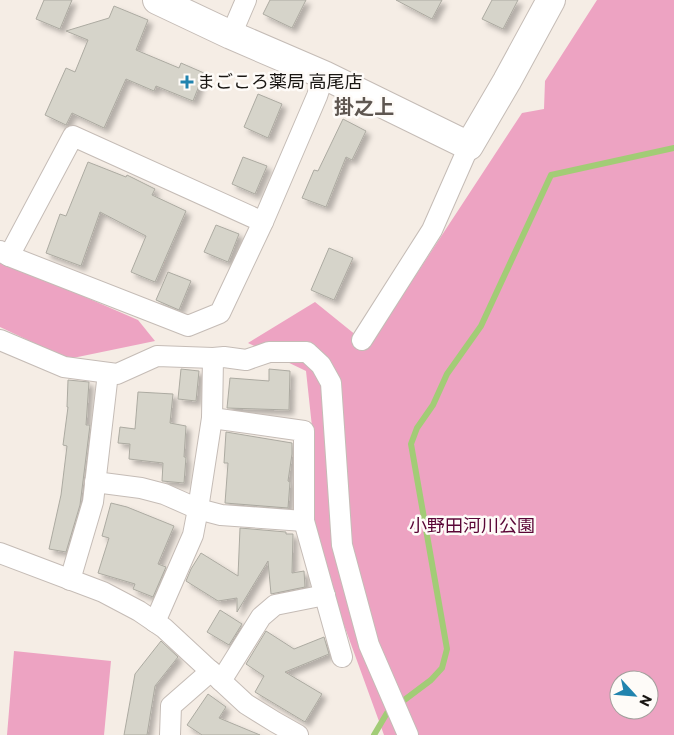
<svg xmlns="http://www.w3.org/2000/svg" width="674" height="735" font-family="Commissioner,'Noto Sans JP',sans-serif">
<defs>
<filter id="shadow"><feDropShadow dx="4.5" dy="4.5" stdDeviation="2.5" flood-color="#0004"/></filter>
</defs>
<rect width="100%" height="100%" fill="#f5ede5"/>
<!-- green -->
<g fill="#eda3c2" fill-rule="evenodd">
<path d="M597 0H674V735H384L328 581 311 519 313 436 306 371 248 343 315 302 362 340 404 293 522 113 544 109 545 81ZM619 680H649V710H619Z"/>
<polygon points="0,260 138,320 155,341 68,359 0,327"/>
<polygon points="14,651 111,661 104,735 7,735"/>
</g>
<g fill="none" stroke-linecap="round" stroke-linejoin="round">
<!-- stream -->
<polyline stroke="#a2cc76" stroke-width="6" points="374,735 387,713 431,680 442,668 447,649 411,444 417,428 433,405 447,374 481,326 551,175 674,148"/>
</g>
<!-- building -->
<g fill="#d6d4ca" stroke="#acaaa1" filter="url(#shadow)">
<polygon points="44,0 72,0 60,29 36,19"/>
<polygon points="270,0 306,0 292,28 263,14"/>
<polygon points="396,0 442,0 432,19"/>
<polygon points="492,0 518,0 503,29 482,19"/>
<polygon points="114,6 148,20 136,50 179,68 181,63 204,73 193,101 156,86 154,91 126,79 104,128 72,113 66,125 45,115 66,68 75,72 88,40 66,31 109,18"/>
<polygon points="258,94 282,104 268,138 244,127"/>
<polygon points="343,119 366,131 352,160 346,157 326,207 302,198 314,170 318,171"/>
<polygon points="243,157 267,166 255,194 232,184"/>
<polygon points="88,162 126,177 127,175 155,189 152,195 186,211 155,282 131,272 146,236 100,212 81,266 46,253 60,214 66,216"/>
<polygon points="216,225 239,234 228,262 204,252"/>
<polygon points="329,248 353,258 334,300 311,290"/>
<polygon points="168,272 191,281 179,310 156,300"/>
<polygon points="181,369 199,371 196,401 178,399"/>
<polygon points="269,369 290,371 289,410 227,408 230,378 269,381"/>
<polygon points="68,380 89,382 86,425 90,425 80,505 66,552 49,549 61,495 67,446 63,445 68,407 67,407"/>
<polygon points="138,392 173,394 170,423 186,426 184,457 186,457 184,483 162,481 163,463 129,459 130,444 118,443 120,427 135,429"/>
<polygon points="226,432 292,443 292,454 288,481 290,482 288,508 225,503 228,463 224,463"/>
<polygon points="111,503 127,507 174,526 158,564 166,567 153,597 133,589 135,584 98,573 109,538 102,536"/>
<polygon points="240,528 286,532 286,534 293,534 292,573 304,571 305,587 271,594 268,561 237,612 237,598 218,601 186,581 191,569 201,553 238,576"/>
<polygon points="220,610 242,624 229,645 207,632"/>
<polygon points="266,631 294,649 324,637 329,654 285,672 322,694 305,722 255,692 264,676 246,664"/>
<polygon points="161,641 178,657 155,686 147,735 124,735 135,674"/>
<polygon points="208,694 226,707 219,718 260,735 202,735 187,725"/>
</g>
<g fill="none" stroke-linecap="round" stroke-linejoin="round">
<defs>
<g id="street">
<polyline points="231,35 246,0"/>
<polyline points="0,251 9,256 188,326 220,313 263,222 317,96 324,75"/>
<polyline points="9,256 73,136 263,222"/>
<polyline points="0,340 64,367 117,374 157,356 213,358 224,357 246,360 269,352 307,352 321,365 331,383 342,545 369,645 408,735"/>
<polyline points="362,340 432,230 469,146"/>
<polyline points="212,418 304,431 304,521 342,657"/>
<polyline points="95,482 141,488 164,494 198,509 221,515 304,521"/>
<polyline points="0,553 103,592 139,611 164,628 246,704 275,722 298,735"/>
<polyline points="70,580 93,502 108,373"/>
<polyline points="155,622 193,535 198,509 212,418 213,358"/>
<polyline points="221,681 261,617 275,605 325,595"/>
<polyline points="170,735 171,706 211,671"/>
</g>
<polyline id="secondary" points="157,0 231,35 324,75 469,146 507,81 551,0"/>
</defs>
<!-- street casing -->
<use href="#street" stroke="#c5bcb6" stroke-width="22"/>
<!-- secondary casing -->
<use href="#secondary" stroke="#c5bcb6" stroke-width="30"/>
<!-- street -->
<use href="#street" stroke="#fff" stroke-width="20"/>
<!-- secondary -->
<use href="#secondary" stroke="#fff" stroke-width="28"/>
</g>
<!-- markers -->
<path fill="#2183ae" stroke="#fefbf8" stroke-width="2" d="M184.5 74.5h5v5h5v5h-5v5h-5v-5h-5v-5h5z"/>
<g text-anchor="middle" stroke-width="5" stroke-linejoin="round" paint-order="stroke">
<!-- poi labels -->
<g font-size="18" fill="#191613" stroke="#fefbf8" text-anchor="start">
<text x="197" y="88">まごころ薬局 高尾店</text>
</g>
<!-- park labels -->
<g font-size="18" fill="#5a0636" stroke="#fefbf8">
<text x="472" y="532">小野田河川公園</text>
</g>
<!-- quarter labels -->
<g font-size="20" font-weight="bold" fill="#5e5650" stroke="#fefbf8">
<text x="364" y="114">掛之上</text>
</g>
</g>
<!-- north arrow -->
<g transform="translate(634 695) rotate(116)"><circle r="24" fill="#fefbf8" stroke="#a29f9c"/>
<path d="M0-4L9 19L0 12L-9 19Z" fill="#2183ae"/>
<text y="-8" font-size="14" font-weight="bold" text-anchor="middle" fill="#191613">N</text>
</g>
</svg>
